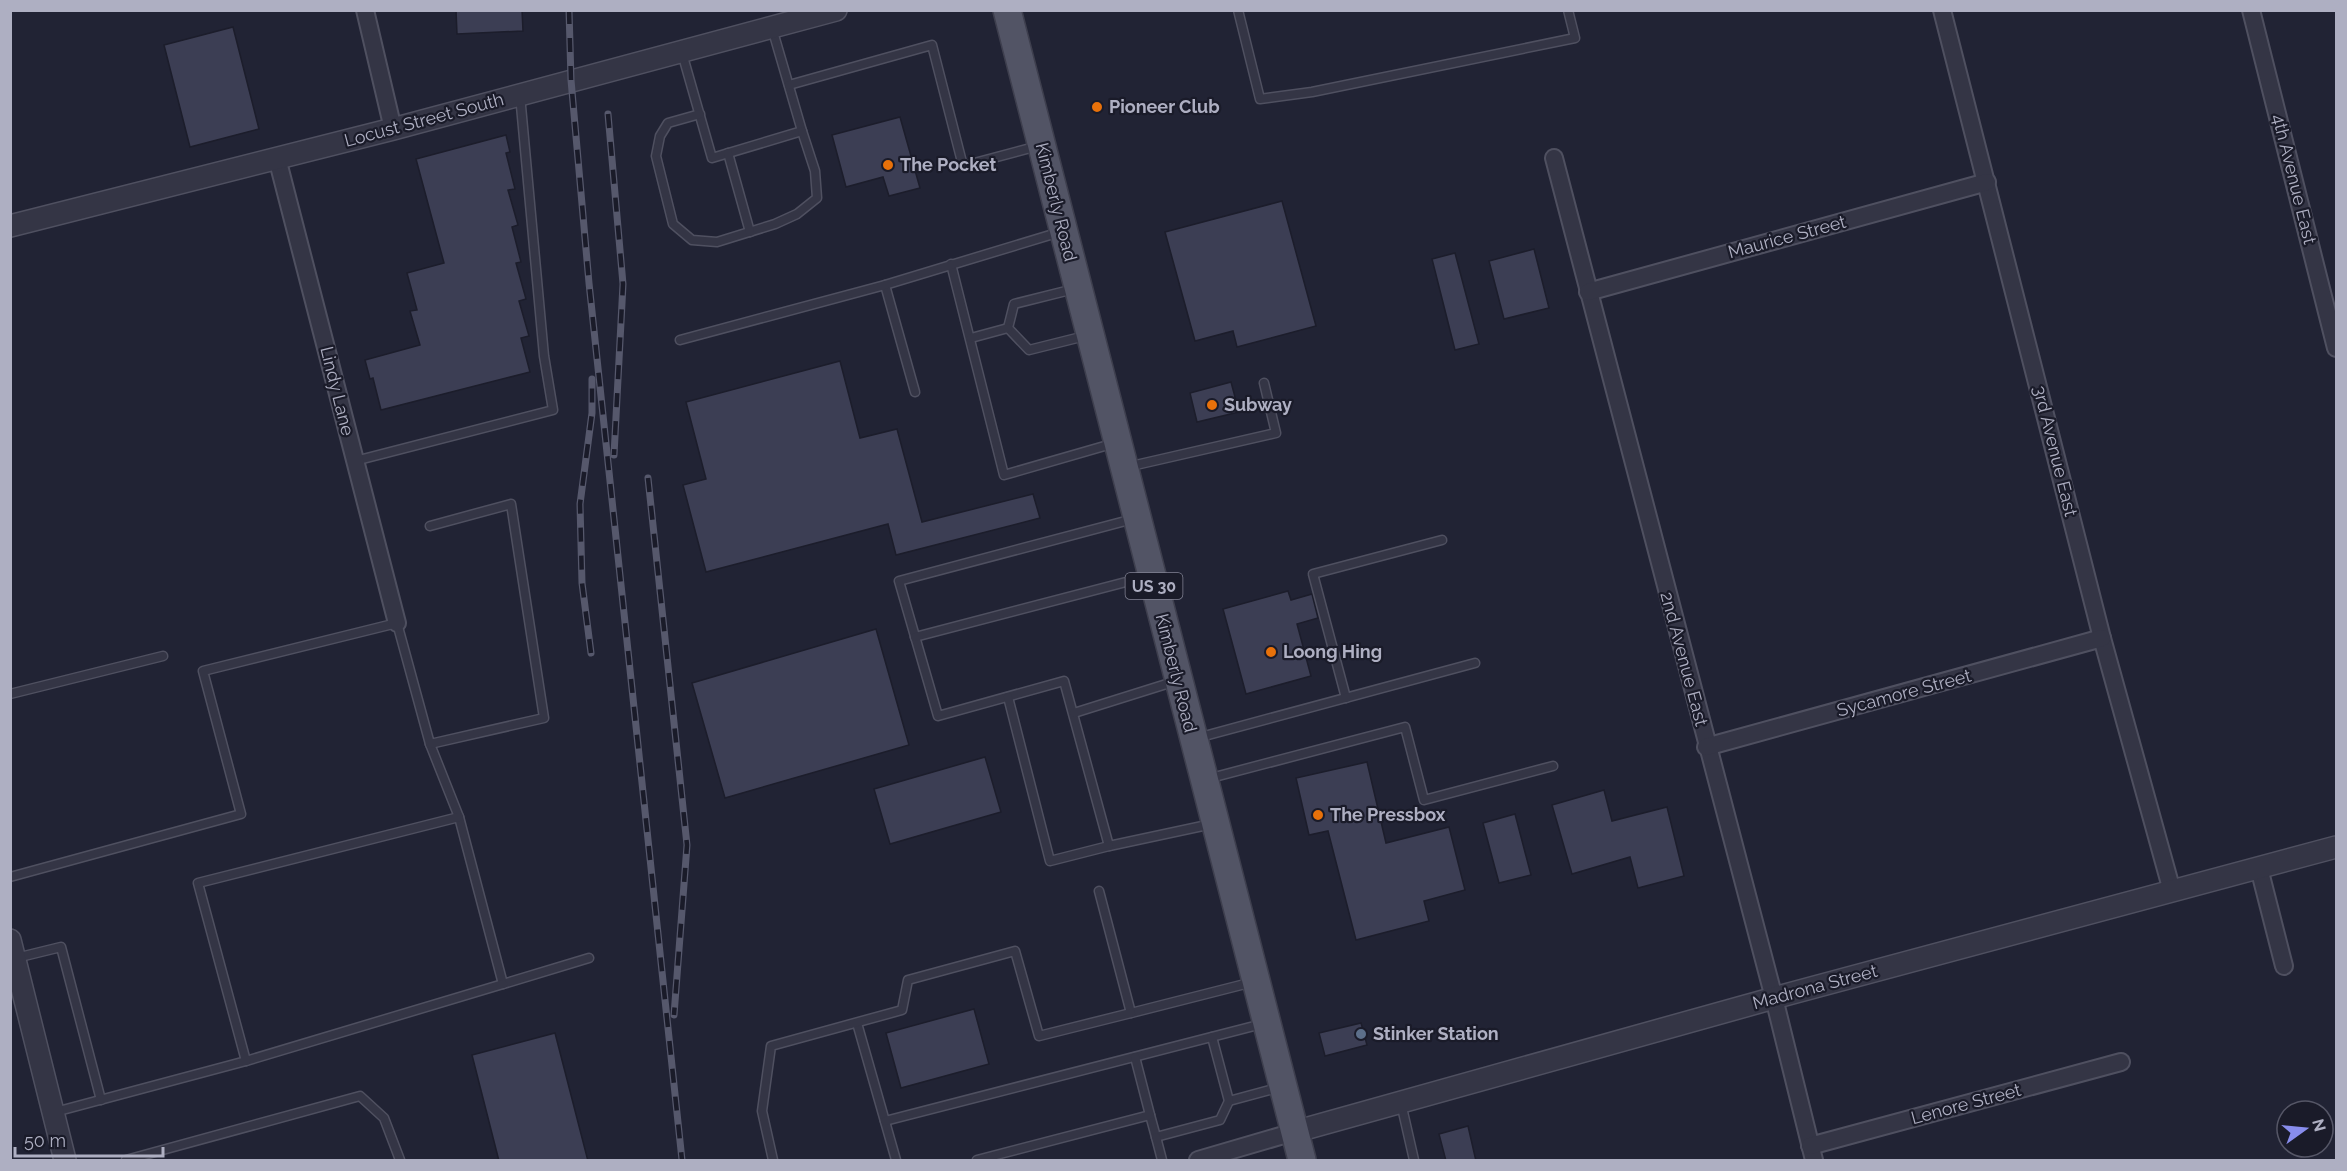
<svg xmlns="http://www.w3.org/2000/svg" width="2347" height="1171" font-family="Raleway,sans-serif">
<rect width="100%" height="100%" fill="#212334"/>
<!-- building -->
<g fill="#3c3e54" stroke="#1c1d2b" stroke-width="1.5">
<polygon points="456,10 522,10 523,31 457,34"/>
<polygon points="233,27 259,129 190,147 164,45"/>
<polygon points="900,117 920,188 889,196 883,177 846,187 832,135"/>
<polygon points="506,135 510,152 506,153 515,189 508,190 518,225 512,227 521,262 516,263 526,299 519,301 529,336 521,338 530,372 381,410 373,378 370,379 365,360 420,345 410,311 417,310 407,273 444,263 416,159"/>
<polygon points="1282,201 1316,326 1237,347 1233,331 1195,341 1165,232"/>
<polygon points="1534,249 1549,308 1504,319 1489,261"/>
<polygon points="1455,253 1479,344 1455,350 1432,259"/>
<polygon points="840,361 860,438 897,429 922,522 1033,494 1040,518 896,555 888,524 706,572 683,485 706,479 686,402"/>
<polygon points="1231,382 1239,412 1197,422 1190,393"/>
<polygon points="1288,591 1291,600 1312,594 1318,618 1297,624 1311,676 1246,694 1223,609"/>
<polygon points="876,629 909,745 725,798 692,683"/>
<polygon points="985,757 1001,812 890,844 874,789"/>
<polygon points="1367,762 1386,843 1449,827 1465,890 1424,901 1429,921 1356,940 1328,831 1309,835 1296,778"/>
<polygon points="1604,790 1612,821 1667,807 1684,876 1638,888 1630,857 1572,874 1552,805"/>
<polygon points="1515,814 1531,875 1499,883 1483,823"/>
<polygon points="974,1009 989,1064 901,1088 886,1033"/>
<polygon points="1361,1023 1367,1045 1325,1056 1319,1033"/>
<polygon points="555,1033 588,1161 499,1161 472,1055"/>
<polygon points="1468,1126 1476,1161 1446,1161 1439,1134"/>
</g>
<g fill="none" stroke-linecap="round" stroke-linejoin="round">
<defs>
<g id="service">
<polyline points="1238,10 1260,99 1312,92 1575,38 1568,10"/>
<polyline points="682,53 712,158 802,131 772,28"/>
<polyline points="789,85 932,45 963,166 1038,146"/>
<polyline points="700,114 668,123 660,136 656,156 673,224 692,240 717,242 775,224 797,214 817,198 815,171 802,131"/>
<polyline points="728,153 750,232"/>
<polyline points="951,264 1004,475 1115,443"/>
<polyline points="885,285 915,392"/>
<polyline points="1074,289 1014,304 1008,328 1029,350 1085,336"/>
<polyline points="971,338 1008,328"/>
<polyline points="680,340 885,285 1060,232"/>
<polyline points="355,461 553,410 544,356 520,95"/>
<polyline points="1127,467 1276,433 1264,383"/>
<polyline points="1133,519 899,581 938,716 1064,681 1109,846 1212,824"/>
<polyline points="915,637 1149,576"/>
<polyline points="10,694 163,656"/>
<polyline points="1008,697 1050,861 1109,846"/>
<polyline points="1346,698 1313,574 1442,540"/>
<polyline points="1074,713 1176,681"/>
<polyline points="1197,738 1475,663"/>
<polyline points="430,744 459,817 503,984 589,958"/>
<polyline points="1207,779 1405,727 1424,800 1553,766"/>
<polyline points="10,877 241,814 203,671 397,623 430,744 544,718 511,504 430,526"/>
<polyline points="1099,891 1131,1013 1253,982"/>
<polyline points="16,958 61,947 101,1100"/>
<polyline points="857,1023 896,1160"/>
<polyline points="246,1061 503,984"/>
<polyline points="1229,1101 1281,1087"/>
<polyline points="1401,1103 1414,1160"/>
<polyline points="55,1112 246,1061 198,883 459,817"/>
<polyline points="1150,1115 1156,1137 1220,1120 1229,1101 1212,1037"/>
<polyline points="885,1121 1262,1024"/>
<polyline points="1156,1137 1162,1160"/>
<polyline points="126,1160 360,1096 384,1118 400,1160"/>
<polyline points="773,1160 762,1111 771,1046 902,1010 908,980 1015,951 1039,1036 1131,1013"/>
<polyline points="977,1160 1150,1115 1135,1057"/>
</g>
<g id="minor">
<polyline points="365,10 393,129"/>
<polyline points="1942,10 2102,638 2172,891"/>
<polyline points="2251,10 2336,348"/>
<polyline points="277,158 397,623"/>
<polyline points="1554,158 1774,998 1814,1160"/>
<polyline points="1588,292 1987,182"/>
<polyline points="1706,747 2102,638"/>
<polyline points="2259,868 2284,966"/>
<polyline points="1810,1146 2121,1062"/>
<polyline points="1198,1160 1294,1132"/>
</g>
<g id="tertiary">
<polyline points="10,226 393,129 836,10"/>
<polyline points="10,940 65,1160"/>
<polyline points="1294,1132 1774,998 2336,847"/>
</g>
<polyline id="primary" points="1007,10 1302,1160"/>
</defs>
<!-- service casing -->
<use href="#service" stroke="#4f5060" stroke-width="11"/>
<!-- minor casing -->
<use href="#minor" stroke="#4f5060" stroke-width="20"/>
<!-- tertiary casing -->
<use href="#tertiary" stroke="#4f5060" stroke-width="24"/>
<!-- primary casing -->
<use href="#primary" stroke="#3e3f4e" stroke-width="30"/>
<!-- service -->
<use href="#service" stroke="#343545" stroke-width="8"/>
<!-- minor -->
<use href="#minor" stroke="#343545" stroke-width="16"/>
<!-- tertiary -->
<use href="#tertiary" stroke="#343545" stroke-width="21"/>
<!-- primary -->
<use href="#primary" stroke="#525465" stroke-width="27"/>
<defs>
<g id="rail">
<polyline points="569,10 571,80 589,283 682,1160"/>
<polyline points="608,114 623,284 614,455"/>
<polyline points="648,478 687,845 674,1015"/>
<polyline points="591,653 582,583 580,504 592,413 592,379"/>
</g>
</defs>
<!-- rail casing -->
<use href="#rail" stroke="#56586c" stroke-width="7"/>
<!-- rail -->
<use href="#rail" stroke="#1a1b29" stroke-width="4.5" stroke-dasharray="14" stroke-linecap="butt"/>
</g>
<!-- markers -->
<g fill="#e8710a" stroke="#1a1b29" stroke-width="2">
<circle cx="1097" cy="107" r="6"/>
<circle cx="888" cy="165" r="6"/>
<circle cx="1212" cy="405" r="6"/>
<circle cx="1271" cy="652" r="6"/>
<circle cx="1318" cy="815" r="6"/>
</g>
<circle fill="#5c6f8a" stroke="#1a1b29" stroke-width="2" cx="1361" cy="1034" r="6"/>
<g text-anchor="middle" stroke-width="4.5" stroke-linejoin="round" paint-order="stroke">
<!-- shield labels -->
<rect fill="#1a1b29" stroke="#828394" stroke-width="1.5" x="1125.5" y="573" width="57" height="26" rx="4.5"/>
<g font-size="16" font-weight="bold" fill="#aeafc2">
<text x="1154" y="592">US 30</text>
</g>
<!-- poi labels -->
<g font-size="18" font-weight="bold" fill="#aeafc2" stroke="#1a1b29" text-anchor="start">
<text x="1109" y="113">Pioneer Club</text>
<text x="900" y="171">The Pocket</text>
<text x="1224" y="411">Subway</text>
<text x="1283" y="658">Loong Hing</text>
<text x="1330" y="821">The Pressbox</text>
<text x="1373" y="1040">Stinker Station</text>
</g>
<!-- street labels -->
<g font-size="18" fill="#aeafc2" stroke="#1a1b29">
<text transform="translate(424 120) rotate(-15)" y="6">Locust Street South</text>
<text transform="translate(2294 179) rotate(76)" y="6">4th Avenue East</text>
<text transform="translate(1056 202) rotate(76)" y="6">Kimberly Road</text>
<text transform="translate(1787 237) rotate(-15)" y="6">Maurice Street</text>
<text transform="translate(337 391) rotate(76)" y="6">Lindy Lane</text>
<text transform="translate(2055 451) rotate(76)" y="6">3rd Avenue East</text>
<text transform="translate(1684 659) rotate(75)" y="6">2nd Avenue East</text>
<text transform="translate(1176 673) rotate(76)" y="6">Kimberly Road</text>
<text transform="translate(1904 693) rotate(-15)" y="6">Sycamore Street</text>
<text transform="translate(1815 987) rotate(-15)" y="6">Madrona Street</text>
<text transform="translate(1966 1104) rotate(-15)" y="6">Lenore Street</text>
</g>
</g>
<!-- border -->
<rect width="2347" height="1171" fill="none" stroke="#aeafc2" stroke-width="24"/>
<!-- north arrow -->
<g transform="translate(2305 1129) rotate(75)"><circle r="28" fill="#1a1b29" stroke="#555666" stroke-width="1.5"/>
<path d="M0-4.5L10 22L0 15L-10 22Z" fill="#888ded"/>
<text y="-9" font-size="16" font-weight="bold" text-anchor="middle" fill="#aeafc2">N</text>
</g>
<!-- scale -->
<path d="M15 1147v9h148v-9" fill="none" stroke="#aeafc2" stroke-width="3"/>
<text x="24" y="1147" font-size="18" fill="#aeafc2" stroke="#1a1b29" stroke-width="4.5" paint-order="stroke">50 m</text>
</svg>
